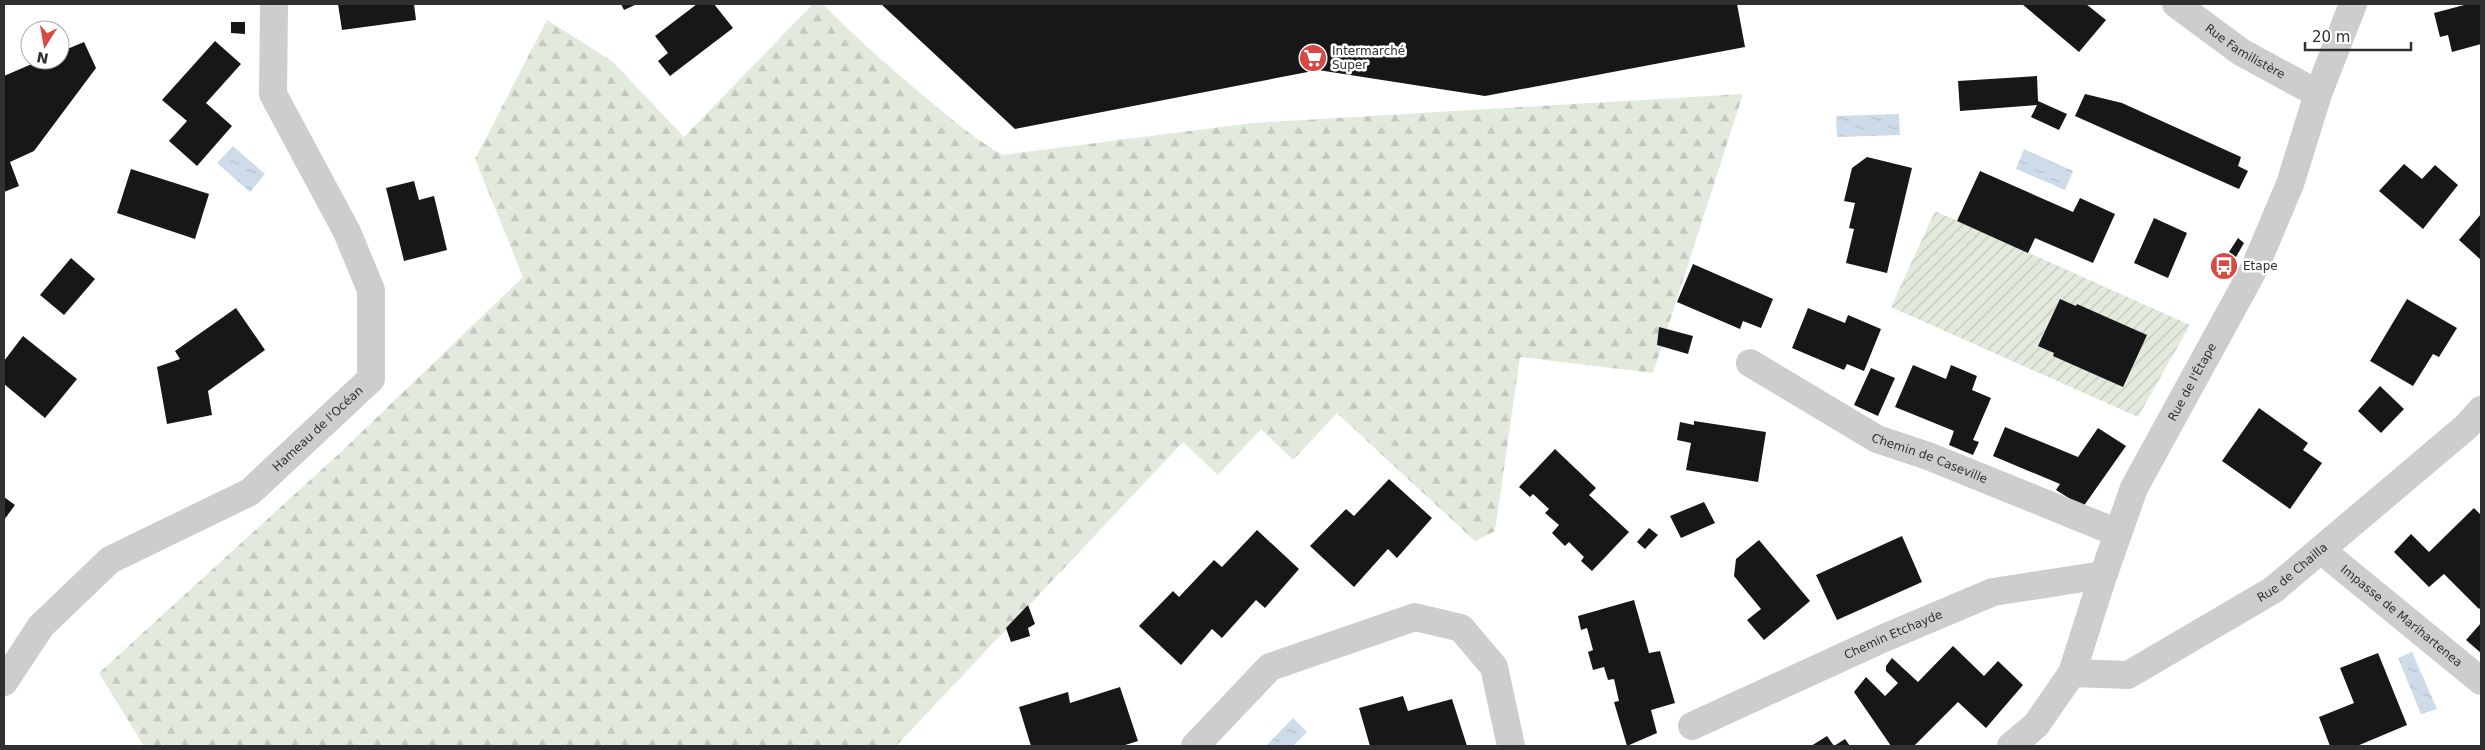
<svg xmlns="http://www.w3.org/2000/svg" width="2485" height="750" font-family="'DejaVu Sans',sans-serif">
<defs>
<pattern id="forest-firs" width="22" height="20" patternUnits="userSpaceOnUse" patternTransform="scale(1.25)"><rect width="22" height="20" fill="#e2e9dd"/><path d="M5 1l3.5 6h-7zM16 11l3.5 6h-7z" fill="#c2c8be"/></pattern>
<pattern id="garden-furrows" width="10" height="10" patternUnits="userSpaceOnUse" patternTransform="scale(1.25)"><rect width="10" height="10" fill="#e2e9dd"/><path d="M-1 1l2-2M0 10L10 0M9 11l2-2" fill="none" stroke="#c2c8be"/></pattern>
<pattern id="water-ripples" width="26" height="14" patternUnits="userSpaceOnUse" patternTransform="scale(1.25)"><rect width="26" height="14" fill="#cedcea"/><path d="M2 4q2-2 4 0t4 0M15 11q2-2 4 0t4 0" fill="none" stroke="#b1bdc9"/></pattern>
</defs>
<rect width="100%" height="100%" fill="#fff"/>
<!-- forest -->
<path fill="url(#forest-firs)" d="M813 4H823C859 41 898 75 937 107 959 125 979 142 1003 155L1252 123 1743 94 1653 373 1520 357 1495 531 1475 541 1337 413 1293 460 1261 429 1218 475 1183 442 896 746H144L99 673 342 451 523 277 475 159 547 20 612 61 684 137Z"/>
<!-- garden -->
<path fill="url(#garden-furrows)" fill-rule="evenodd" d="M1935 211 2190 325 2138 417 1891 307ZM2060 299 2076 306 2077 304 2146 335 2123 387 2054 356V353L2038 345Z"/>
<!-- water -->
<g fill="url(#water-ripples)">
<polygon points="1899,114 1900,135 1837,137 1836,116"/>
<polygon points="233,146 265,174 250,192 217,163"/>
<polygon points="2024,149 2073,171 2065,190 2016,169"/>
<polygon points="2412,652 2437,709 2421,714 2398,658"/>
<polygon points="1293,718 1307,732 1293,746 1266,746"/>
</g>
<!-- building -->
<g fill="#171717">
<polygon points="338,4 414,4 416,20 342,30"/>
<polygon points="621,4 637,4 624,10"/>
<polygon points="697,4 714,4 733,28 670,76 658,61 668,53 655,36"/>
<polygon points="881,4 1737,4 1745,47 1485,96 1318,70 1015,129"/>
<polygon points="2022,4 2086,4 2106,20 2079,52"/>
<polygon points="2468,4 2481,4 2481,44 2452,52 2448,35 2440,37 2434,13"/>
<polygon points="231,22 245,22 245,34 231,33"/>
<polygon points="215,41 241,64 206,103 232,126 197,166 169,141 187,121 162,100"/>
<polygon points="84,42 96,68 34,151 10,162 19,186 4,192 4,76 41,60 60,60 60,52"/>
<polygon points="2037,76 2038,101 2067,114 2059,130 2031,117 2037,105 1960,111 1958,81"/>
<polygon points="2085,94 2122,103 2241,157 2238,166 2248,171 2239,189 2075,116"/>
<polygon points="1867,157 1912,168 1887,273 1846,263 1854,229 1849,228 1855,203 1844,201 1852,168"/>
<polygon points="2404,164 2422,179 2435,165 2458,185 2423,229 2379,191"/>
<polygon points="131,169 209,194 195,239 117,213"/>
<polygon points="1980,171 2073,212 2080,198 2115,214 2093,263 2035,238 2028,253 1957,221"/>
<polygon points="414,181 419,200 434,196 447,250 404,261 386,188"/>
<polygon points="2481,214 2481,260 2459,240"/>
<polygon points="2154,218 2187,233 2168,278 2134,263"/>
<polygon points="2238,238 2244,243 2236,257 2229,252"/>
<polygon points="71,258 95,279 64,315 40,295"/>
<polygon points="1693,264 1773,299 1761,328 1743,321 1740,329 1677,302"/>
<polygon points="2060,299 2076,306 2077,304 2147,335 2123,387 2053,356 2054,353 2038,346"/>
<polygon points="2407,299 2457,328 2439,357 2433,354 2413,386 2370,361"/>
<polygon points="236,308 265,350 208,391 212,415 167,424 157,367 180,359 175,351"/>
<polygon points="1808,308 1845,323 1848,315 1881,329 1864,371 1847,364 1844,370 1792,348"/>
<polygon points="1659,327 1693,336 1688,354 1657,345"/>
<polygon points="23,336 77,379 45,418 4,384 4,361"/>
<polygon points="1913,365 1946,379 1951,365 1977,376 1972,390 1991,398 1973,440 1979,442 1973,455 1949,445 1954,431 1895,407"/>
<polygon points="1871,368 1895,378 1878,416 1854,405"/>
<polygon points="2380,386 2404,409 2381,433 2358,411"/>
<polygon points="2259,408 2308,443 2303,450 2322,463 2290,509 2222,461"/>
<polygon points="1694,421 1766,432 1758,482 1686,470 1691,443 1677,440 1680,422 1694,425"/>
<polygon points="2005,427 2078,457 2098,428 2126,446 2083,507 2056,490 2060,484 1993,456"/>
<polygon points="1555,449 1596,488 1589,495 1629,532 1592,571 1581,561 1584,557 1569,542 1565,546 1552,533 1559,525 1545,513 1549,509 1533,494 1530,497 1519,487"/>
<polygon points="1389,479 1432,518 1397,558 1388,549 1354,587 1310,546 1346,509 1354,516"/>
<polygon points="4,497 15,505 4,520"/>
<polygon points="1704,502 1715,523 1681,538 1670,516"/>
<polygon points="2474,508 2481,515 2481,607 2479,609 2444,574 2429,587 2394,552 2411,534 2429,552"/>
<polygon points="1649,528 1658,535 1645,549 1637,542"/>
<polygon points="1257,530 1299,569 1265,608 1256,600 1222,638 1212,629 1181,665 1139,626 1173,591 1179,597 1214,560 1222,567"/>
<polygon points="1902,536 1922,582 1837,620 1816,575"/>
<polygon points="1759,540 1810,601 1764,640 1747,620 1761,609 1734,576 1736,559"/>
<polygon points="1634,600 1649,653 1660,651 1675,703 1651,710 1657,733 1627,746 1614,702 1619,701 1614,679 1608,680 1604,667 1593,670 1588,652 1593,650 1587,628 1581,630 1578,616"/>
<polygon points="1028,605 1035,624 1028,628 1030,636 1011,642 1006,628"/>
<polygon points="2481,623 2481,653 2466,640"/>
<polygon points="1953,646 1984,676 1998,661 2023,685 1986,728 1958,702 1914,746 1891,746 1854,692 1866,677 1885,696 1898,683 1886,671 1886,666 1892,658 1918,682"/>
<polygon points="2378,653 2407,725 2357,746 2330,746 2319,717 2354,703 2340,668"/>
<polygon points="1120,687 1138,741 1122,746 1031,746 1019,707 1068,692 1070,703"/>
<polygon points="1403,696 1408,711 1452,699 1467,746 1370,746 1359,708"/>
<polygon points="1827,736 1834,746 1845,739 1850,746 1811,746"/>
</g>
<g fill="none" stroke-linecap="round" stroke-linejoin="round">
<!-- minor -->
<g stroke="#cdcdcd" stroke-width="28">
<path id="s1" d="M2176 4 2241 52 2318 94"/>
<path id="s2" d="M1750 363 1877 439 1928 456 2118 533"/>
<path id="s3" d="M2321 550 2481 681"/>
<path id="s4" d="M2072 673 2128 675 2273 590 2467 426 2481 410"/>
<path id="s5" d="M4 682 41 626 110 560 250 492 371 379V290L347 232 273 94 274 4"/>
<path id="s6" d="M1692 726 1884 638 1993 592 2103 575"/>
<polyline points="1195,746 1270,667 1415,617 1461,628 1494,667 1511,746"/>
<path id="s7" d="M2011 746 2036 725 2072 673 2102 579 2134 488 2255 267 2290 184 2318 94 2353 4"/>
</g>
</g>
<!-- icons -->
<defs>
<symbol id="supermarket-disc" viewBox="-11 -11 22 22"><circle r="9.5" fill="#d64a43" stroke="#fff"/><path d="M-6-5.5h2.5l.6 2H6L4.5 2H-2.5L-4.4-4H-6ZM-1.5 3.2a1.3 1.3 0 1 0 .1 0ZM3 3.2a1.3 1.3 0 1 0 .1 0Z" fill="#fff"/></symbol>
<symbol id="bus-disc" viewBox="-11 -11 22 22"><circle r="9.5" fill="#d64a43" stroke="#fff"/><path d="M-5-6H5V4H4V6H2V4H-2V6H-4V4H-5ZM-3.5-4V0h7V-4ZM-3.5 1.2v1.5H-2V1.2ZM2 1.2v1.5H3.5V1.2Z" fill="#fff"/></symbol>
</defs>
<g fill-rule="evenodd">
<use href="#supermarket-disc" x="1297" y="42" width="32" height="32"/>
<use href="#bus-disc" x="2208" y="250" width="32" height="32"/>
</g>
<g text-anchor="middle" stroke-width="5" stroke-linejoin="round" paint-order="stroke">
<!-- poi labels -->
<g font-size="12" fill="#303030" stroke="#fff" text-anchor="start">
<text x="1332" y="55">Intermarché<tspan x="1332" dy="14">Super</tspan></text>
<text x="2243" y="270">Etape</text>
</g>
<!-- street labels -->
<g font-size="12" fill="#303030" stroke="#fff">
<text dy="4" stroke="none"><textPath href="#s1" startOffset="84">Rue Familistère</textPath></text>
<text dy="4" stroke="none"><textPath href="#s7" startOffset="412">Rue de l'Étape</textPath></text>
<text dy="4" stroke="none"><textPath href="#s5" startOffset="411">Hameau de l'Océan</textPath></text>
<text dy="4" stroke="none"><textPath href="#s2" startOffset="204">Chemin de Caseville</textPath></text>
<text dy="4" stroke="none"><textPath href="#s4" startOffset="250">Rue de Chailla</textPath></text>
<text dy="4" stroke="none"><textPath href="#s3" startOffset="104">Impasse de Marihartenea</textPath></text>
<text dy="4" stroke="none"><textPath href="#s6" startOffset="221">Chemin Etchayde</textPath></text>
</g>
</g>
<!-- border -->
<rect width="2485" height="750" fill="none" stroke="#303030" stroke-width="10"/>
<!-- north arrow -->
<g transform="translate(45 45) rotate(191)"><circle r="24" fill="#ffffff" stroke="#acacac"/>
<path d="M0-4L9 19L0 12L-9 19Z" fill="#d64a43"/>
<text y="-8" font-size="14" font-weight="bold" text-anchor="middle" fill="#303030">N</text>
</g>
<!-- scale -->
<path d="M2305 42v8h106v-8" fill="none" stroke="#303030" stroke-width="2.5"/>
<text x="2312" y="42" font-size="15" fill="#303030" stroke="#ffffff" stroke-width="4" paint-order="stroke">20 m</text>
</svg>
